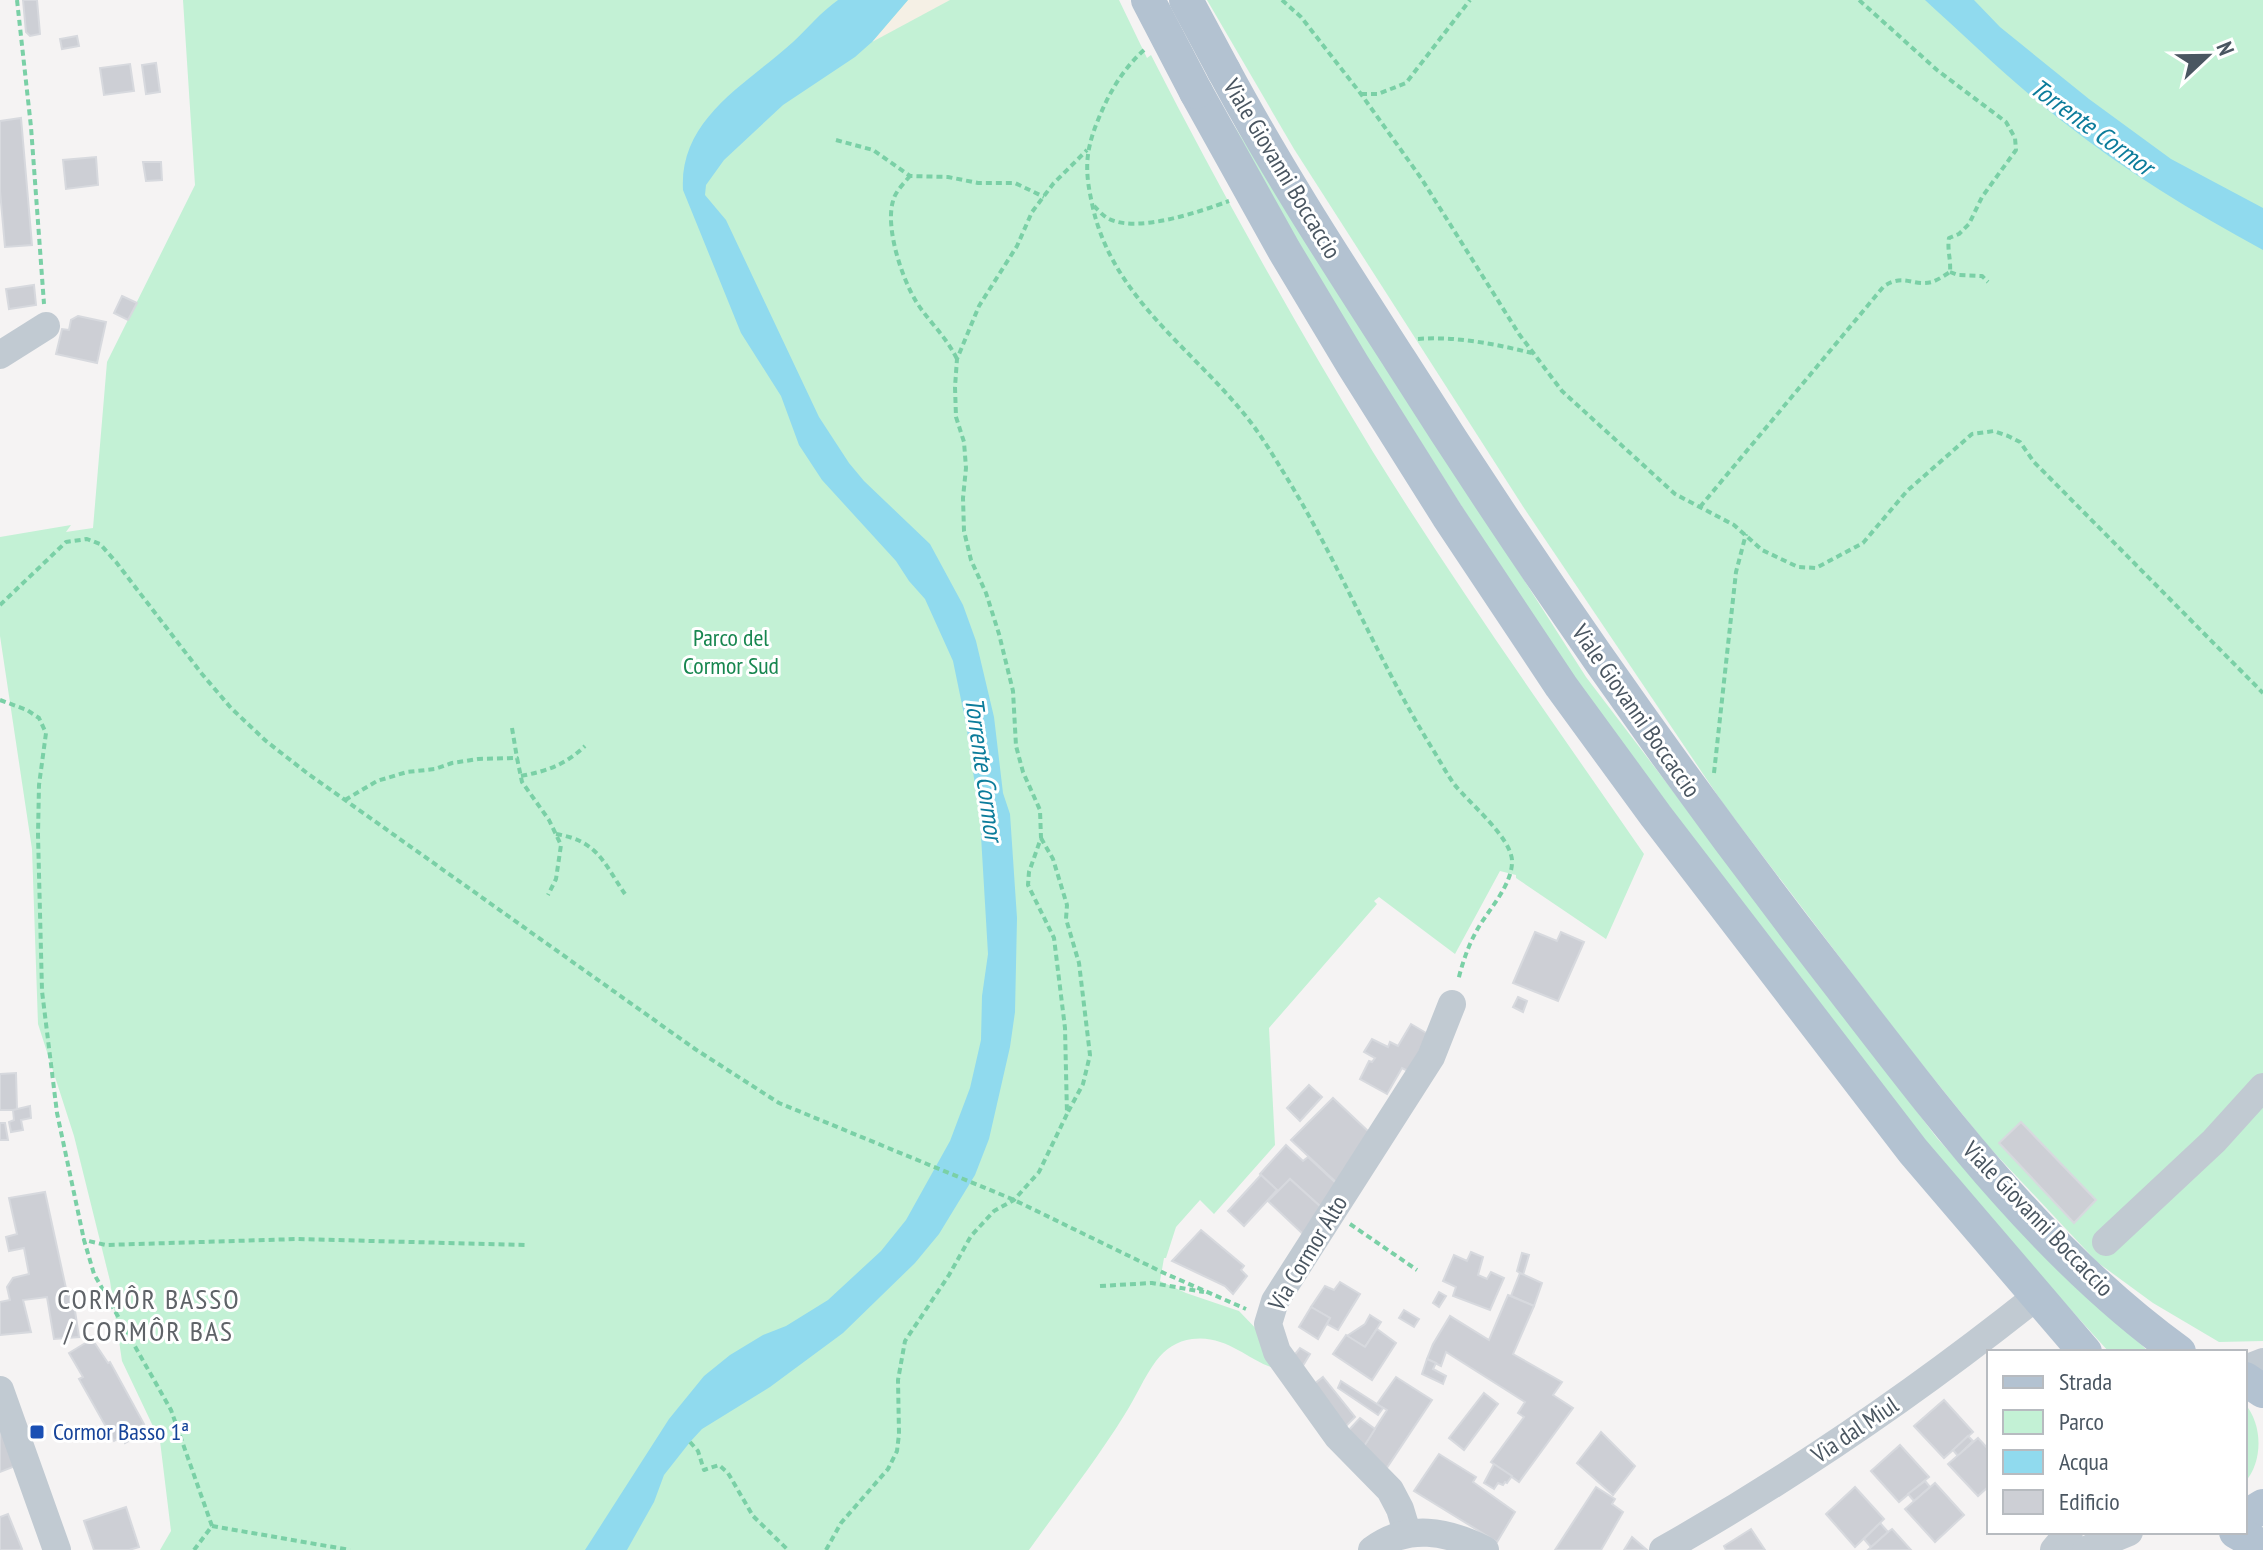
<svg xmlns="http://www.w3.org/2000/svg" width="2263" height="1550" font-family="'PT Sans Narrow',sans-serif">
<rect width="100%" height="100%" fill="#f5f3f3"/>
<!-- green -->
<g fill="#c3f1d5">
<path d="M183 0H1119L1147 58 1151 55C1220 190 1294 322 1373 452 1458 589 1552 721 1644 854L1606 939 1516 878V875L1500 871 1455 954 1379 897 1374 901 1377 904 1269 1028 1275 1145 1214 1214 1200 1200 1176 1227 1166 1258H1164L1160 1281 1186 1293 1239 1311 1262 1335 1283 1370C1252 1366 1230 1334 1192 1339 1177 1341 1165 1349 1156 1361 1144 1377 1136 1397 1125 1414 1096 1461 1061 1505 1029 1550H160L171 1531 160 1441 122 1361 110 1281 74 1136 38 1024 32 849 0 636V537L71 525 66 532 93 528 107 362 195 185Z"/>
<polygon points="1207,0 2263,0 2263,1341 2219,1342 2153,1303 2097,1262 1988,1146 1904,1042 1724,805 1524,508 1294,149"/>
<polygon points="1231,121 1586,677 1937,1138 2030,1241 2149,1352 2109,1352 2016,1249 1928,1147 1575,685 1294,242"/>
<path d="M2245 1404C2263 1425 2263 1462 2245 1482Z"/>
</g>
<!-- sand -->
<polygon fill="#f5f0e5" points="908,0 950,0 872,42"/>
<!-- water -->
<g fill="#90daee">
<path d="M838 0H908L872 42 855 57 783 105 724 160 706 185 705 195 726 220 819 417 849 463 864 481 930 544 963 605 976 641 994 717 1003 793 1010 814 1017 918 1015 1012 1010 1047 989 1139 975 1175 939 1234 915 1263 843 1333 770 1387 702 1429 690 1442 664 1475 654 1502 627 1550H585L669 1419 704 1376 730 1355 763 1335 786 1326 828 1300 881 1251 906 1220 950 1141 970 1088 981 1040 982 996 988 954 980 819 966 724 953 661 925 599 909 581 896 561 822 480 799 445 781 396 741 333 683 190C679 118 747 84 793 42 808 28 821 12 838 0Z"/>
<path d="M1925 0H1974L2000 27 2089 99 2171 159 2263 208V250C2193 212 2125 171 2062 121 2014 84 1970 41 1925 0Z"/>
</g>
<!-- building -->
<g fill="#cdcfd5" stroke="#d7d9de" stroke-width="2">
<polygon points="23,0 37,0 40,34 30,36 26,32"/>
<polygon points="77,36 79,46 62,49 60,39"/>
<polygon points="156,63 160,92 146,94 142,65"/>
<polygon points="130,64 134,91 104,95 100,68"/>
<polygon points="21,118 32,245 5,247 0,191 0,121"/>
<polygon points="96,157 98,185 66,189 63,160"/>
<polygon points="143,162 161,162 162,180 146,181"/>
<polygon points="34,285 36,305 9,309 6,289"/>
<polygon points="122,296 137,303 128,320 114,313"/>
<polygon points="78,316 106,322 97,363 56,354 62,329 69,330 71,320"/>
<polygon points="1535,932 1557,941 1561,932 1584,942 1558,1001 1513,983"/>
<polygon points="1518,997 1527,1001 1523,1012 1513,1007"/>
<polygon points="1411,1024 1433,1037 1412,1073 1402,1068 1387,1094 1360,1079 1369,1061 1372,1062 1375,1058 1364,1052 1372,1039 1388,1047 1390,1042 1398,1046"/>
<polygon points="16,1073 17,1110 0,1110 0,1074"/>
<polygon points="1309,1085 1322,1097 1300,1121 1287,1108"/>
<polygon points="1333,1098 1371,1134 1338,1184 1291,1140"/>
<polygon points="30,1106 31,1118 21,1120 23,1130 11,1132 9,1122 14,1120 13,1110"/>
<polygon points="2021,1122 2096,1200 2074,1223 1999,1143"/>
<polygon points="0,1123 5,1123 8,1140 0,1140"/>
<polygon points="1286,1145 1303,1161 1308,1157 1338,1185 1322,1208 1290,1179 1279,1192 1260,1174"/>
<polygon points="1261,1175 1277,1190 1244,1226 1228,1211"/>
<polygon points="1290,1179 1322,1208 1304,1235 1268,1201"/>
<polygon points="45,1192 67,1293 72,1291 79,1337 54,1339 47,1297 23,1300 31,1332 0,1335 0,1302 10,1300 7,1287 13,1278 29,1274 24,1248 9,1251 6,1237 17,1234 9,1198"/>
<polygon points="1201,1230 1244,1266 1241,1270 1247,1276 1233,1294 1225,1286 1172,1261"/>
<polygon points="1471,1252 1483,1257 1478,1275 1487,1279 1491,1272 1504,1278 1490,1310 1453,1296 1456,1287 1443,1281 1454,1255 1467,1261"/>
<polygon points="1522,1253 1529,1255 1523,1275 1517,1271"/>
<polygon points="1520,1273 1542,1283 1534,1306 1511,1296"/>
<polygon points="1340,1282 1360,1294 1338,1330 1327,1324 1330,1318 1311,1307 1325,1286 1334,1290"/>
<polygon points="1439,1292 1446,1296 1439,1307 1433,1303"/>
<polygon points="1508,1295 1534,1306 1513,1354 1562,1382 1553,1395 1573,1408 1519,1482 1491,1462 1524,1417 1518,1413 1525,1402 1446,1352 1441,1366 1427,1359 1433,1344 1450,1316 1489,1340"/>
<polygon points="1311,1307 1330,1318 1318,1339 1299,1327"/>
<polygon points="1404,1310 1419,1319 1414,1327 1399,1318"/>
<polygon points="1370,1315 1381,1322 1365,1347 1347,1336 1365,1324"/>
<polygon points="1377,1329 1396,1343 1372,1380 1333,1354 1346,1335 1365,1347"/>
<polygon points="92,1339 108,1363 110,1362 144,1424 114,1441 79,1379 83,1377 69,1353"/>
<polygon points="1300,1348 1310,1354 1301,1369 1291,1359"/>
<polygon points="1427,1359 1436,1363 1433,1369 1446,1376 1443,1384 1422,1374"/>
<polygon points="1323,1377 1355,1417 1342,1430 1308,1389"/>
<polygon points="1396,1377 1432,1400 1384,1472 1358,1455 1387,1410 1377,1404"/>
<polygon points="1341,1381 1383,1408 1378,1415 1338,1388"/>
<polygon points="1484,1393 1498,1404 1464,1450 1449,1438"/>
<polygon points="1944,1400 1973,1432 1944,1458 1914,1426"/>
<polygon points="0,1413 18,1465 0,1472"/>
<polygon points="1360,1418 1375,1429 1361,1451 1347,1432"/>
<polygon points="139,1426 142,1433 125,1443 122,1436"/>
<polygon points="1601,1432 1635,1466 1613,1495 1577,1463"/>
<polygon points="1968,1436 1973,1441 1958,1456 1953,1450"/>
<polygon points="1978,1438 1989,1450 1989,1486 1978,1496 1948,1464"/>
<polygon points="1900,1445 1929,1477 1899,1502 1871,1471"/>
<polygon points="1439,1454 1476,1477 1473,1482 1515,1512 1497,1542 1414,1491"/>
<polygon points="1494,1464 1512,1476 1507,1483 1505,1482 1503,1485 1498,1483 1494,1489 1484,1483"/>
<polygon points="1925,1481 1930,1487 1914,1501 1908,1494"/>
<polygon points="1935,1483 1964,1515 1935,1542 1905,1509"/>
<polygon points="1596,1487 1615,1499 1612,1504 1623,1512 1601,1550 1555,1550"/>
<polygon points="1855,1487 1884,1519 1855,1547 1826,1514"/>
<polygon points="126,1507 139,1547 129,1550 94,1550 84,1521"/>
<polygon points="8,1514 22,1549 19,1550 0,1550 0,1517"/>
<polygon points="1880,1523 1888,1532 1871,1547 1864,1539"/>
<polygon points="1751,1529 1765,1550 1726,1550 1724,1546"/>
<polygon points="1892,1529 1911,1550 1868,1550 1888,1532"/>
<polygon points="1632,1537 1647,1550 1624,1550"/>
</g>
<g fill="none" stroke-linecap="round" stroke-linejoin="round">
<!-- path -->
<g stroke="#7ad0a6" stroke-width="4" stroke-dasharray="6 4" stroke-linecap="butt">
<polyline points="17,0 31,127 44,304"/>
<polyline points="1282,0 1301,17 1361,94 1421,178 1519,334 1562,391 1675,494 1734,525 1762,550 1798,567 1816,568 1863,543 1907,491 1972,434 1994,431 2008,436 2020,442 2034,462 2263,693"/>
<path d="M1144 50C1122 70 1109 93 1098 120 1084 154 1085 173 1093 208 1113 297 1191 348 1245 415 1259 432 1271 452 1282 470 1339 561 1378 662 1435 753 1441 763 1447 774 1454 784 1469 803 1510 836 1512 860 1513 885 1488 910 1477 930 1468 946 1462 964 1458 981"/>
<polyline points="1361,94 1378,94 1406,83 1470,0"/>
<polyline points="836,140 873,150 910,176 948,177 978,183 1015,183 1044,197"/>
<path d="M910 176C904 183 895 192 893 201 885 228 902 279 917 303 930 323 945 335 957 359"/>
<path d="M1094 206C1098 210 1103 216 1109 219 1138 233 1199 212 1229 201"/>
<polyline points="1950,272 1958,275 1982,276 1988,282"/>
<path d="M1418 339C1456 336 1495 344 1532 353"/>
<path d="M1700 507 1884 286C1905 273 1912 287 1932 282 1938 280 1945 275 1950 272 1951 259 1947 250 1949 238L1959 234 1969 224 1982 197 2016 150 2015 138 2006 122 1937 70 1859 0"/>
<polyline points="0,605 66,542 87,539 100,544 116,562 202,674 231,708 266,741 307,773 695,1049 779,1103 1012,1199 1164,1273 1246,1309"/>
<polyline points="0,700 27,710 39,718 46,733 39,785 38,835 42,991 57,1113 84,1240"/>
<polyline points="512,728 517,758"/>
<polyline points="1714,773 1736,572 1746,534"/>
<path d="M521 776C547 771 565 765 585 746"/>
<polyline points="345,800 377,781 407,772 435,769 452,763 478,759 517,758 522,782 549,820 561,845 556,879 548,895"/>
<path d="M556 834C598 841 603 862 625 894"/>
<polyline points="1041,838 1053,859 1067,905 1066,919 1079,963 1090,1055 1083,1084 1068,1112"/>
<polyline points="1350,1224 1417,1270"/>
<polyline points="1100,1286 1152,1283 1204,1292"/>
<polyline points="690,1442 698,1451 704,1470 719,1465 728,1473 753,1516 788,1550"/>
<polyline points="212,1526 171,1410 94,1274 84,1240 106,1245 297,1239 525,1245"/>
<polyline points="194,1550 212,1526 350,1550"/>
<polyline points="826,1550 841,1523 888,1469 897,1451 899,1434 898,1380 905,1341 949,1275 971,1236 994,1211 1014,1200 1039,1172 1067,1114 1065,1028 1054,938 1028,885 1029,872 1041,838 1040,810 1023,772 1016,746 1013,691 999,634 986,593 971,560 964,531 963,498 966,468 964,442 956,417 955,387 957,359 979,306 1017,246 1032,212 1053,184 1087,150"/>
</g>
<!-- minor -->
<g stroke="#c1cad2" stroke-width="28">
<polyline points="0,355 46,326"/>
<polyline points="2106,1242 2214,1141 2263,1087"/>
<polyline points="2245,1369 2263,1362"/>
<polyline points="0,1390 57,1550"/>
<polyline points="1407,1532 1400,1509 1390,1490 1338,1437 1277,1352 1268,1324 1275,1301 1431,1057 1452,1004"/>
<path d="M1372 1550C1408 1523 1447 1531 1485 1550"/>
<path d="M1663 1550C1794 1476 1919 1390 2037 1296"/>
<polyline points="2054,1550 2069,1532"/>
<polyline points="2086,1550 2129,1532"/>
</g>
<!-- major -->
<g stroke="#b3c2d1" stroke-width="34">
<path d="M1224 71C1277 170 1339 265 1400 360 1531 567 1671 767 1821 961 1929 1100 2035 1248 2179 1352"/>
<polyline points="1196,92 1284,250 1353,365 1448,516 1561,686 1656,816 1913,1151 2085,1352"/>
<polyline points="2245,1379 2263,1391"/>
<polyline points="2245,1517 2263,1506"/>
<polyline points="2236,1532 2263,1547"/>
</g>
<!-- major-bridge -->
<g stroke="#b3c2d1" stroke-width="34">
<polyline points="1148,0 1196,92"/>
<polyline points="1186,0 1224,71"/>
</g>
</g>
<!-- markers -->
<rect fill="#1a4fb4" stroke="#fff" stroke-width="3" x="29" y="1424" width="16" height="16" rx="4"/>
<g text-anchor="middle" stroke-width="6" stroke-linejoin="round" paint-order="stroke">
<!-- street labels -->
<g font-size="24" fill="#4a5661" stroke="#fff">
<text transform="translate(1282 169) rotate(59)" y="8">Viale Giovanni Boccaccio</text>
<text transform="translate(1636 711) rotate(55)" y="8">Viale Giovanni Boccaccio</text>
<text transform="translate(2038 1219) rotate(46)" y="8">Viale Giovanni Boccaccio</text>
<text transform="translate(1308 1253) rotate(-59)" y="8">Via Cormor Alto</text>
<text transform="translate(1855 1430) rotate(-34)" y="8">Via dal Miul</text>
</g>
<!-- park labels -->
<g font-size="24" fill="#17864f" stroke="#fff">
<text x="731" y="646">Parco del<tspan x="731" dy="28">Cormor Sud</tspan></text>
</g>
<!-- transit labels -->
<g font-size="24" fill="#164399" stroke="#fff" text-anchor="start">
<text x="53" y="1440">Cormor Basso 1ª</text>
</g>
<!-- water labels -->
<g font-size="26" font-style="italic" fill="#0c7c9b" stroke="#fff">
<text transform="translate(2092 127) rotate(36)" y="9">Torrente Cormor</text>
<text transform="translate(984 769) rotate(82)" y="9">Torrente Cormor</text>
</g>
<!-- quarter labels -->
<g font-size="28" letter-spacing="2" fill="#5f6368" stroke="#fff">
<text x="149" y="1309">CORMÔR BASSO<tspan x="149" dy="32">/ CORMÔR BAS</tspan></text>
</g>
</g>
<!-- legend -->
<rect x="1987" y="1350" width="260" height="184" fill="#ffffff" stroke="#b7bbc0" stroke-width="2"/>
<rect x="2003" y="1376" width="40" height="12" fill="#b3c2d1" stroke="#b7bbc0" stroke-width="2"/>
<text x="2059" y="1390" font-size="24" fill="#4a5661">Strada</text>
<rect x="2003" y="1410" width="40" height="24" fill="#c3f1d5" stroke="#b7bbc0" stroke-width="2"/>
<text x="2059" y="1430" font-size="24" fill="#4a5661">Parco</text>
<rect x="2003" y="1450" width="40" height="24" fill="#90daee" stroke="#b7bbc0" stroke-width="2"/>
<text x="2059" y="1470" font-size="24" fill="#4a5661">Acqua</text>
<rect x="2003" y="1490" width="40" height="24" fill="#cdcfd5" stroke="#b7bbc0" stroke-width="2"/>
<text x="2059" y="1510" font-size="24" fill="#4a5661">Edificio</text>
<!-- north arrow -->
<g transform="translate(2207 56) rotate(68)" stroke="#ffffff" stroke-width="6" paint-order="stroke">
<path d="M0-6L14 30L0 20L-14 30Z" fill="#4a5661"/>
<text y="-12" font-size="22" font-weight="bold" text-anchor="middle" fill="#4a5661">N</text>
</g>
</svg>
